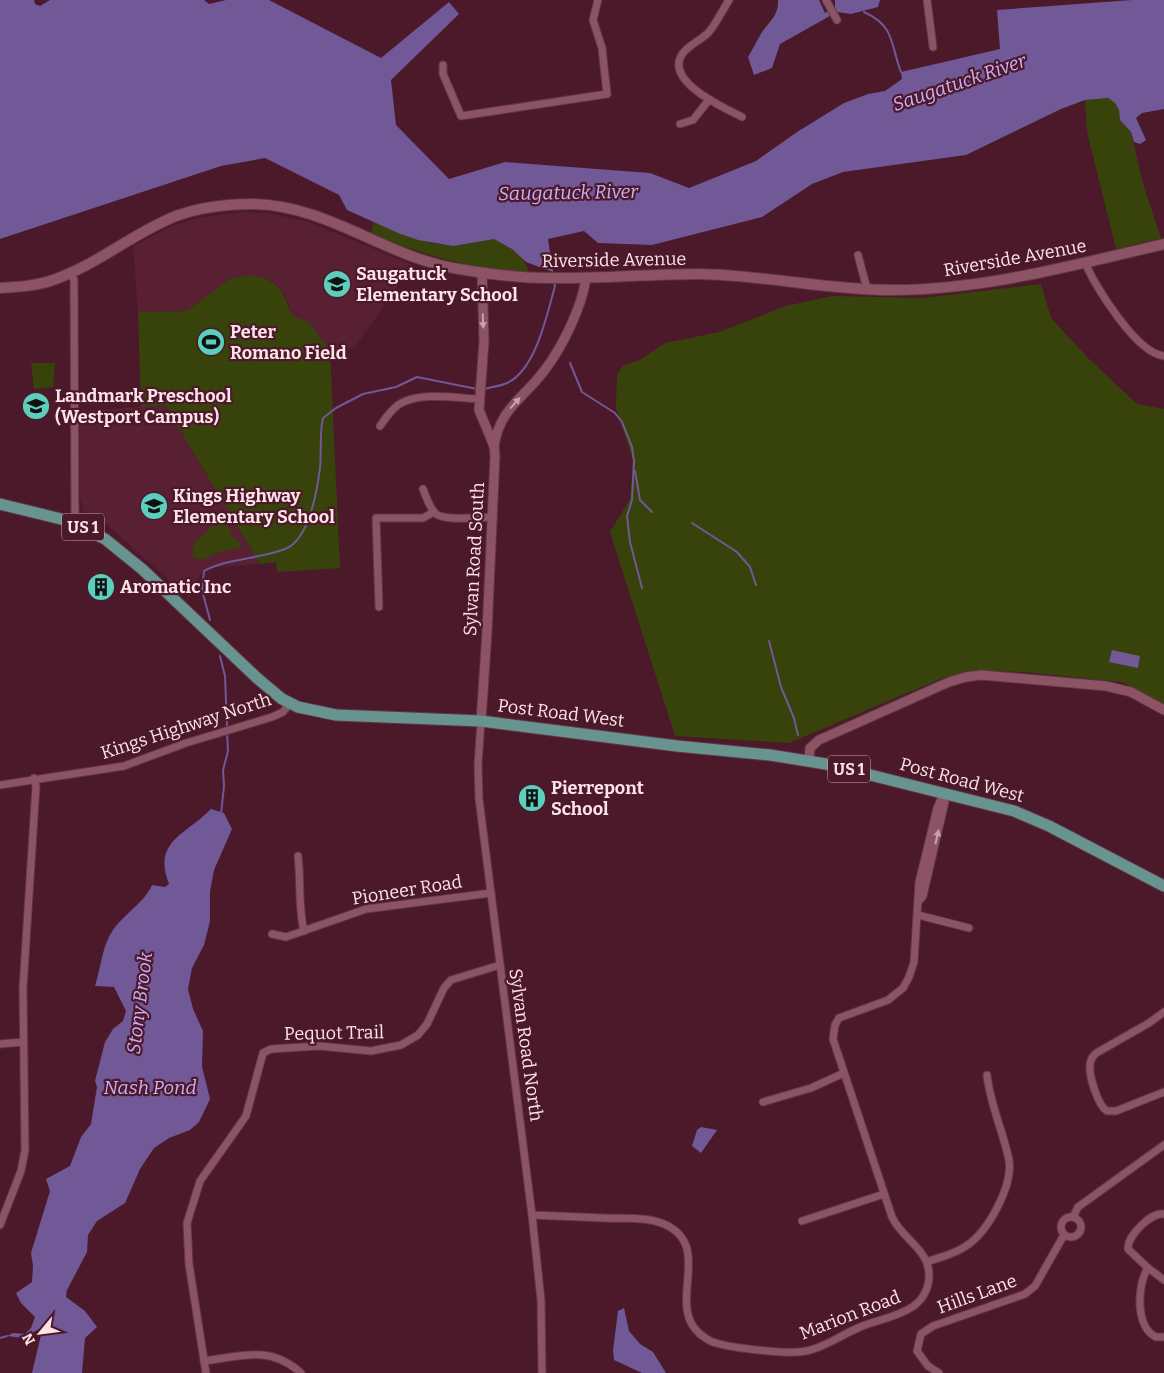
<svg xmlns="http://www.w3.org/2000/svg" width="1164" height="1373" font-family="Bitter,serif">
<rect width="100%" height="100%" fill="#4b192a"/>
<!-- built -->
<g fill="#591f33">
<polygon points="244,212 268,213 309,222 413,265 355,347 330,351 310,324 292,315 285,295 273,281 231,279 187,311 138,312 133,246 172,226 201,217"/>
<polygon points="165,405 260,564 204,568 189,598 105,523 84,514 80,498 79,411"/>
</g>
<!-- green -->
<g fill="#37430b">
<polygon points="1108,98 1115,103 1119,110 1120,120 1131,132 1143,184 1161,238 1116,249 1087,132 1085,100"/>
<path d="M374 222C399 233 425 245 452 245 466 246 481 237 494 239 509 240 525 259 529 272 469 268 426 257 371 233Z"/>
<path d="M253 275C280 281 283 291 292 315L310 323 330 351 340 568 277 572 276 562 260 564 165 405 141 407 138 312 187 311 231 278Z"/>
<polygon points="1041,284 1051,318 1087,357 1137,404 1164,409 1164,704 1122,682 1025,672 985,671 943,678 789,743 675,736 610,532 630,499 633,460 616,408 617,375 623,365 638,361 665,343 720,332 785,306 833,296 922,298"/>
<polygon points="31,363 55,363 53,387 34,389"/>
<path d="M223 522 228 524 232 536 242 545 240 548 218 552 202 560 193 557C190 536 206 538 212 525L215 527Z"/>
</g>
<!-- water -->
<g fill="#715897">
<polygon points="0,0 34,0 35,4 40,6 50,0 204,0 209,4 226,0 269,0 381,58 449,2 459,14 391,80 396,125 449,179 505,162 650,173 689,188 756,161 797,132 844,103 868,94 885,91 902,79 901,72 1000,49 997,10 1132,0 1164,0 1164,109 1142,113 1136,118 1146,140 1140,144 1134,142 1131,132 1120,120 1119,110 1115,103 1108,98 1085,100 1061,109 966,155 843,172 812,184 762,217 652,245 598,243 584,231 548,239 553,272 526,262 512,249 494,239 453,246 418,240 398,233 347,210 339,195 265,158 221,166 0,239"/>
<path d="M778 0H819L825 13 835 7V0H880L878 7 851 14 837 12 780 44 772 68 754 75 748 57C753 49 757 40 762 32 770 21 779 15 778 0Z"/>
<polygon points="1112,650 1140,656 1138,668 1109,662"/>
<path d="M211 809 224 813 232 829 214 870 210 891V921L204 945 192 968 188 989 193 1009 203 1031 202 1067 210 1099 199 1122 190 1130 169 1138 154 1148 140 1169 125 1203 97 1221 88 1235 87 1252 67 1290 66 1297 85 1311 97 1327 85 1338 82 1373H32L41 1335 39 1329 23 1338 7 1336 13 1333 25 1334 31 1328 35 1317 21 1303 16 1293 32 1282 33 1266 31 1253 50 1191 46 1179 70 1166 81 1137 91 1124 97 1087 95 1081 105 1042 113 1029 123 1021 126 1011 114 987 95 986C101 967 102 946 113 930 124 914 144 903 152 885L165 887 169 884C152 841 186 835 211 809Z"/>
<polygon points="701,1127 717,1130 701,1153 692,1146 697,1130"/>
<polygon points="624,1308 629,1331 640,1344 653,1352 666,1373 642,1373 614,1360 613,1350 618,1311"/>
</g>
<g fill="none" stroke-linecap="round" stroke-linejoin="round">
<!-- stream -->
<g stroke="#715897" stroke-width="2">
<path d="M864 12C895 26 890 43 901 72"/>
<polyline points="570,363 582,392 615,413 622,422 632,447 634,461 632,500 627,516 630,542 642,588"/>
<path d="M484 389C492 387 501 386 507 383 536 370 547 314 555 286L553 280"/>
<polyline points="635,471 640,500 652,512"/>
<polyline points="692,523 737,552 750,567 756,585"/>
<path d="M210 620 202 590 204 571C229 558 259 559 285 549 309 540 317 491 320 468 322 451 319 434 323 418L336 408 363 394 396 387 417 377 477 389"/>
<polyline points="769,641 781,687 794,718 798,735"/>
<polyline points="220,656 225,676 227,727"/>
<polyline points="221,814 224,786 223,770 228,751 227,732"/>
<polyline points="0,1338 7,1336"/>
</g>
<defs>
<g id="minor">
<path d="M729 0C722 11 716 24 708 33 700 41 686 46 681 56 667 83 725 108 742 117"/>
<polyline points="826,0 837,20"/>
<polyline points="927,0 933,47"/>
<polyline points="443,65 443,74 461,116 607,94 602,48 593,20 598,0"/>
<polyline points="680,124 693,120 708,101"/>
<polyline points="858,255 867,289"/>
<path d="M1085 263C1096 287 1136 353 1164 356"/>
<polyline points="71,273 74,280 75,524"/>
<path d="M380 426C385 419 390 411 398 405 419 391 455 398 479 399"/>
<path d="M423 489C426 496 429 507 435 513 443 522 481 517 493 517"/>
<polyline points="379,607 376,518 423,518 434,512"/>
<polyline points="481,721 478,765 479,799 532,1215 541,1300 542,1373"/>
<polyline points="0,785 124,766 186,743 272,717 283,712 290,703"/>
<path d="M298 856C301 881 298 907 304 931"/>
<polyline points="918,915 969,928"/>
<polyline points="272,934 286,937 366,909 491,893"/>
<path d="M1164 1012 1149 1023 1098 1052C1093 1055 1090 1060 1090 1066 1089 1076 1098 1106 1107 1111H1116L1164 1092"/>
<polyline points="0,1044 23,1042"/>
<polyline points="763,1102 811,1088 844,1073"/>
<path d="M532 1215C556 1216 580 1217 604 1218 623 1219 646 1216 664 1224 715 1246 665 1305 700 1334 705 1338 710 1342 716 1343 732 1348 791 1355 806 1351 824 1348 841 1335 858 1328 884 1316 928 1315 929 1276 930 1250 902 1239 892 1217L833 1039 835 1025 839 1018 888 1000 903 988 909 977 914 962 919 882 937 808 944 792 945 802 923 896 919 901"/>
<circle cx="1071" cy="1227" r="10"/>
<polyline points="1073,1217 1078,1207 1164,1145"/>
<polyline points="802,1221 884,1194"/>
<polyline points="0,1225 21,1171 25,1150 23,988 36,786 34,778"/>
<path d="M927 1262C940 1257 955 1254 966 1246 988 1232 1013 1186 1009 1160 1003 1131 990 1104 987 1075"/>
<path d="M1148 1268 1128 1249C1127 1236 1151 1212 1164 1214"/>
<path d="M1164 1280 1148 1268C1137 1284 1135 1327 1156 1337H1164"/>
<path d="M204 1361C242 1356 270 1345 301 1373"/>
<polyline points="206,1373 189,1264 187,1223 200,1181 246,1116 263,1053 271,1049 319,1046 371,1051 401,1045 418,1035 427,1024 444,988 451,980 500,965"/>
<polyline points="939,1373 928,1366 917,1351 921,1334 933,1326 1025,1294 1035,1286 1064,1235"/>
</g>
<g id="tertiary">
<path d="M494 446C500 408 523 399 544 371 562 348 582 307 586 278"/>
<polyline points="481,721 487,632 495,456 494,446 479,410 484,341 482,273"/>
<polyline points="809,760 810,748 819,740 949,682 966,677 981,675 1106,686 1131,692 1164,710"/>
</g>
<path id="secondary" d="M0 288C18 287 36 286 53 280 97 265 133 233 176 216 201 207 227 204 253 204 328 205 387 258 459 269 488 274 519 278 549 278 599 279 649 274 699 274 764 275 827 290 891 290 984 290 1074 265 1164 244"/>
<polyline id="primary" points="0,504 65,520 105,539 142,569 257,678 282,699 298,707 336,715 481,721 677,746 770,755 826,764 1014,811 1049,826 1164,886"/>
</defs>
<!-- minor casing -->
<use href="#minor" stroke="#603746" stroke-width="9"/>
<!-- tertiary casing -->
<use href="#tertiary" stroke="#603746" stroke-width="11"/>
<!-- secondary casing -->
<use href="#secondary" stroke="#603746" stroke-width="12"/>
<!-- primary casing -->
<use href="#primary" stroke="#603746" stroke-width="13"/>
<!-- minor -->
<use href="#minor" stroke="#8c5364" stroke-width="7"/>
<!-- tertiary -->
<use href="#tertiary" stroke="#8c5364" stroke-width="9"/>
<!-- secondary -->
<use href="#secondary" stroke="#8c5364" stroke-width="10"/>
<!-- primary -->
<use href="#primary" stroke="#689490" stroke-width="11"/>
</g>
<!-- one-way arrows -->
<defs><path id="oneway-solid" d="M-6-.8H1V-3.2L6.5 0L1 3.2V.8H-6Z" transform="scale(1.25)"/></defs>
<g fill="#caa2ad">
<use href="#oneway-solid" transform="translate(483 321) rotate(88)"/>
<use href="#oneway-solid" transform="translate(515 403) rotate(-48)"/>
<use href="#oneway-solid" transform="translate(937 837) rotate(-77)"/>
</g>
<!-- icons -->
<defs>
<symbol id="school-disc" viewBox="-11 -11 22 22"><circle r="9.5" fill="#5bcebc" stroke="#4b192a"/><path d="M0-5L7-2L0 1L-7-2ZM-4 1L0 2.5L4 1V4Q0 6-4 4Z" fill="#111"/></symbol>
<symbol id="stadium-disc" viewBox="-11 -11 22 22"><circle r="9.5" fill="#5bcebc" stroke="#4b192a"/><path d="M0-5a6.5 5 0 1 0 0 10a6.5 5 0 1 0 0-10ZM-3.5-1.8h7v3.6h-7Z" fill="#111"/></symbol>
<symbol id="building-disc" viewBox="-11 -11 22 22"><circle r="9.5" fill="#5bcebc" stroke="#4b192a"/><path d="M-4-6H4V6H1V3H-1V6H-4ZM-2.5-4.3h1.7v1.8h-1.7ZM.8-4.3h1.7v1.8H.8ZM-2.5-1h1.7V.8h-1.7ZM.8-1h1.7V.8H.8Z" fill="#111"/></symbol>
</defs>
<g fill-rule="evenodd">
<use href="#school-disc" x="321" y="268" width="32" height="32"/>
<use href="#stadium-disc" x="195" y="326" width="32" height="32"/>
<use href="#school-disc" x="20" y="390" width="32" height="32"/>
<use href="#school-disc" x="138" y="490" width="32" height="32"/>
<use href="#building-disc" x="85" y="571" width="32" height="32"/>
<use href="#building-disc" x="516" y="782" width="32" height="32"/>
</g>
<g text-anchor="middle" stroke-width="4.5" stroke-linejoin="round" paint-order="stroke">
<!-- shield labels -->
<g fill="#4b192a" stroke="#c8a6af" stroke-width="1">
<rect x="62" y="513.5" width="42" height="27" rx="4"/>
<rect x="828" y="755.5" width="42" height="27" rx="4"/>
</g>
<g font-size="16" font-weight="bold" fill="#fde2e8">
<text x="83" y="533">US 1</text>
<text x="849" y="775">US 1</text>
</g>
<!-- street labels -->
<g font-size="18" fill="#fde2e8" stroke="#4b192a">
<text transform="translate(1015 258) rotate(-10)" y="6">Riverside Avenue</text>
<text transform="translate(614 260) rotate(-1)" y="6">Riverside Avenue</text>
<text transform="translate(474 559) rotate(-87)" y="6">Sylvan Road South</text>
<text transform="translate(561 713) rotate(7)" y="6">Post Road West</text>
<text transform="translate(186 726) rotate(-18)" y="6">Kings Highway North</text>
<text transform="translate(962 780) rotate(15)" y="6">Post Road West</text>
<text transform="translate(407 890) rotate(-9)" y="6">Pioneer Road</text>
<text transform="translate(334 1033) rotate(-1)" y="6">Pequot Trail</text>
<text transform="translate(526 1045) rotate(82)" y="6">Sylvan Road North</text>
<text transform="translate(977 1294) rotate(-20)" y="6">Hills Lane</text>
<text transform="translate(850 1315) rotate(-21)" y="6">Marion Road</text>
</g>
<!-- poi labels -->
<g font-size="18" font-weight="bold" fill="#fde2e8" stroke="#4b192a" text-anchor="start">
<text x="356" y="280">Saugatuck<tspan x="356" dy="21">Elementary School</tspan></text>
<text x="230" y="338">Peter<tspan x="230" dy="21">Romano Field</tspan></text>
<text x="55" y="402">Landmark Preschool<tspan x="55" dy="21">(Westport Campus)</tspan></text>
<text x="173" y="502">Kings Highway<tspan x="173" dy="21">Elementary School</tspan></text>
<text x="120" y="593">Aromatic Inc</text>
<text x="551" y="794">Pierrepont<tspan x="551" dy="21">School</tspan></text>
</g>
<!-- water labels -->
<g font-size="19" font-style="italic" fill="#cbb0f8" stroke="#4b192a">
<text transform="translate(959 82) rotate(-19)" y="7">Saugatuck River</text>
<text transform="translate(568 192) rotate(-1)" y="7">Saugatuck River</text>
<text transform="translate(139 1003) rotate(-83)" y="7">Stony Brook</text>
<text x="150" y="1094">Nash Pond</text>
</g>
</g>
<!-- north arrow -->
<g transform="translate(40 1333) rotate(241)" stroke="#4b192a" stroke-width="4" paint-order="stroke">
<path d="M0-4L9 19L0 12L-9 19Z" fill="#fde2e8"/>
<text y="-8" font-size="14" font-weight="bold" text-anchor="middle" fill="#fde2e8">N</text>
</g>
</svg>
